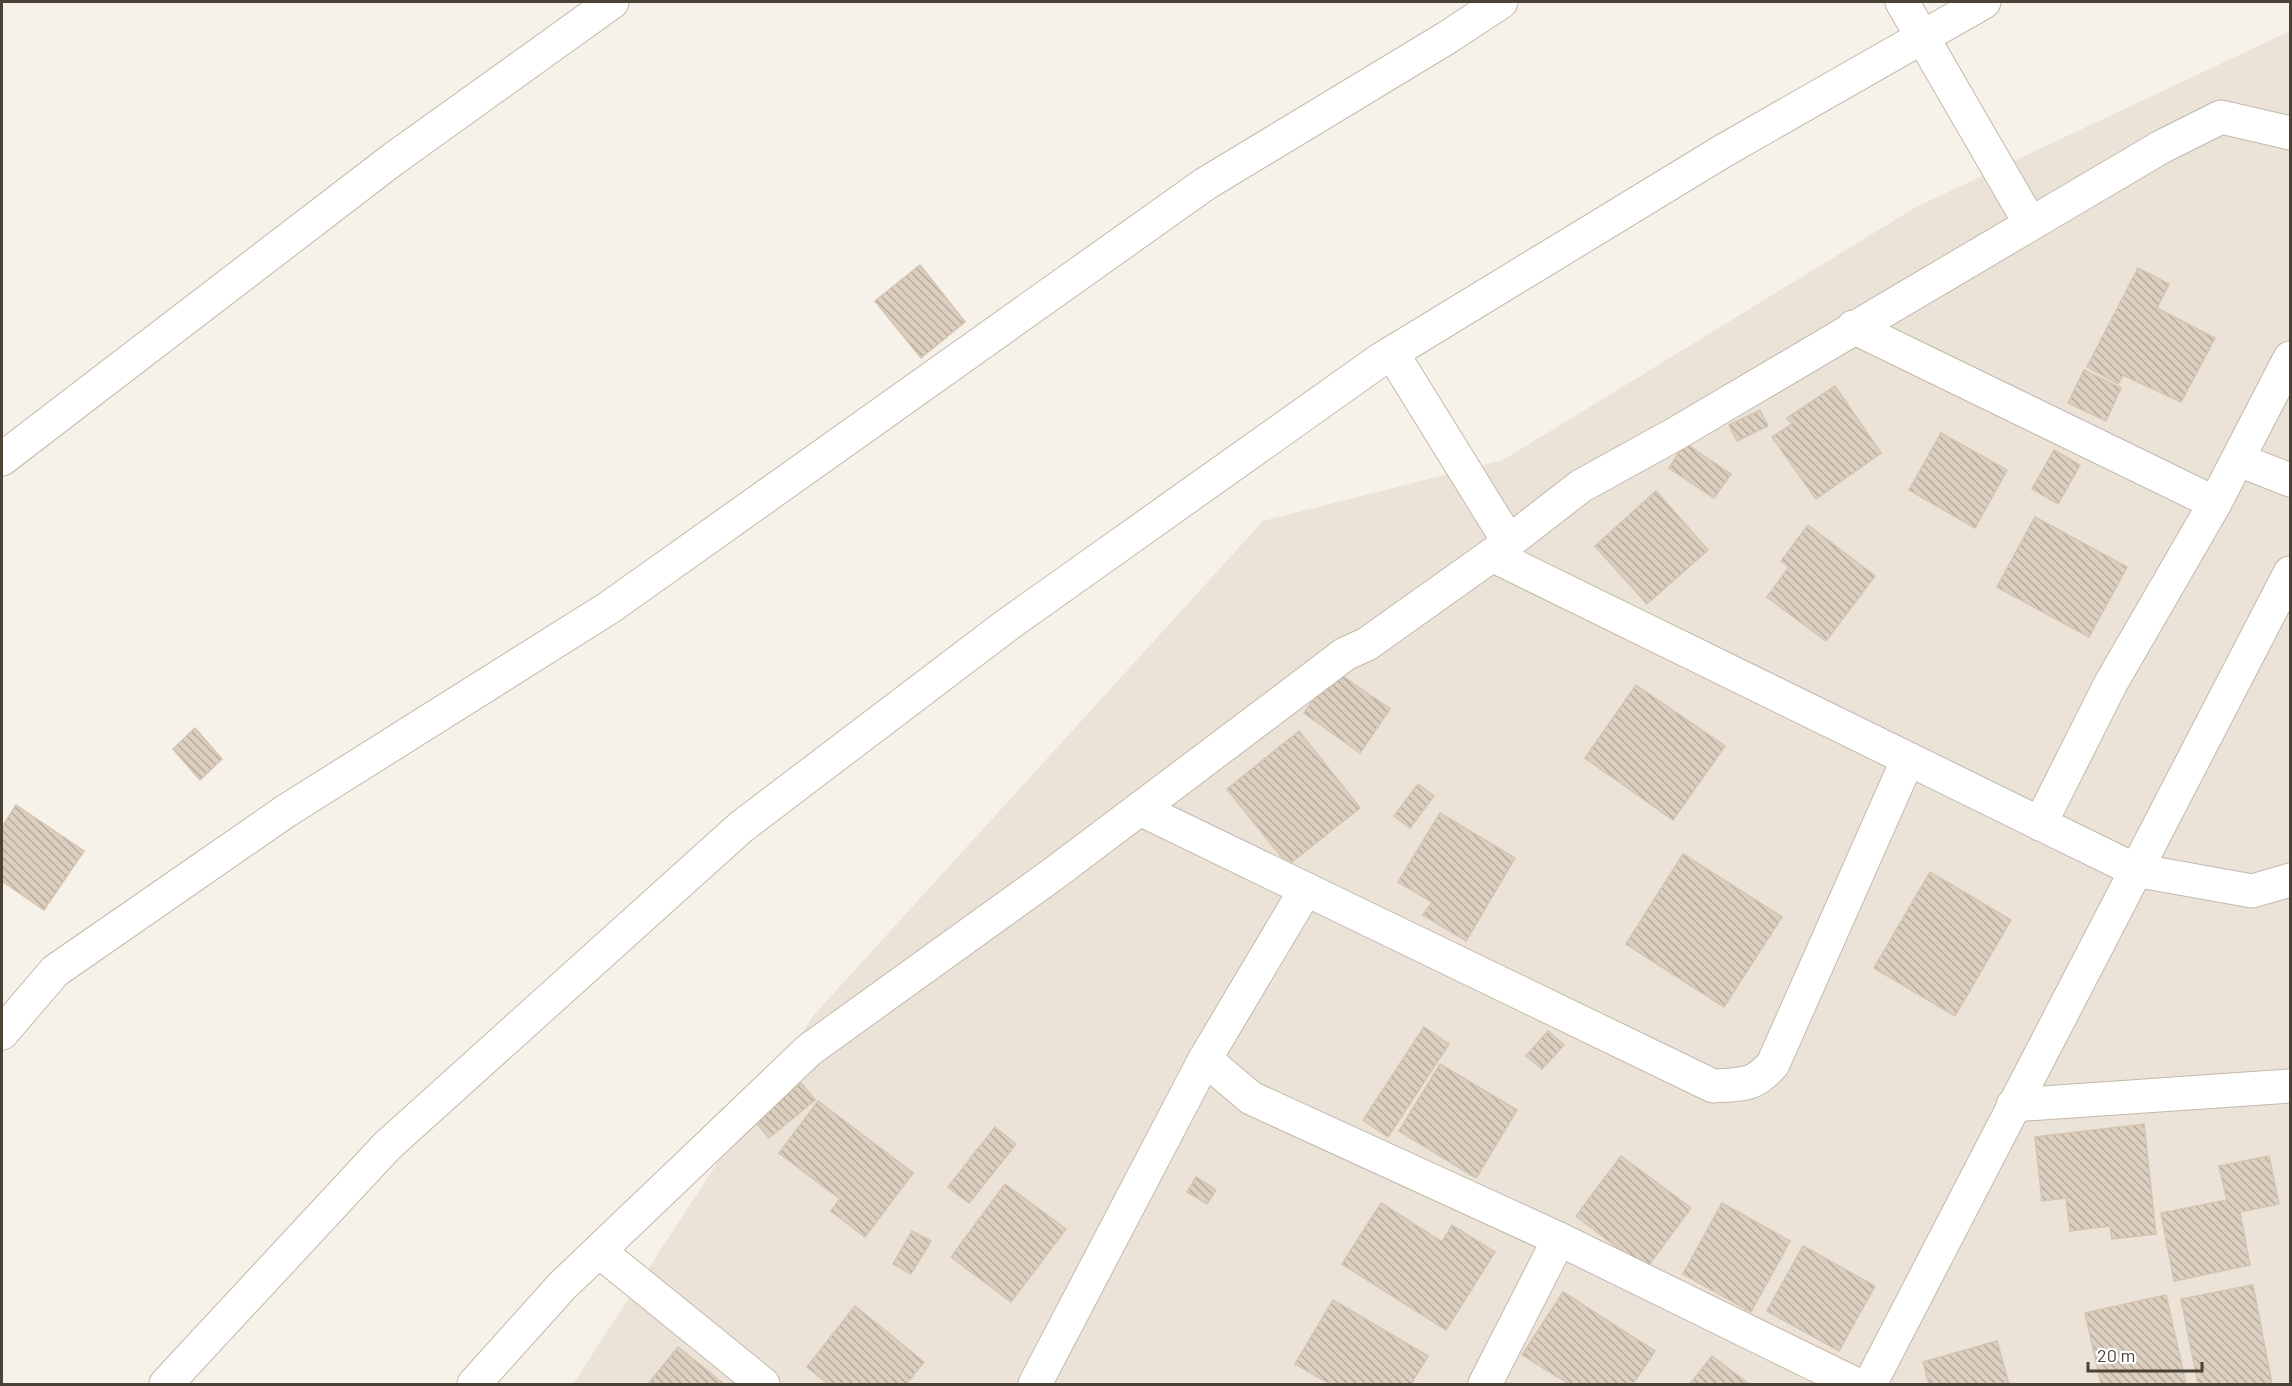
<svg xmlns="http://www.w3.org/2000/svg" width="2292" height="1386" font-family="Barlow,sans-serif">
<defs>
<pattern id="building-back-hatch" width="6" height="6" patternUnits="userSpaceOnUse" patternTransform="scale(1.5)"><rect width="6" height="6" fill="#dccfc0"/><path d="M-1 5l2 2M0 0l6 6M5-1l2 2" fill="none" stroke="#b4aa9d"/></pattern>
</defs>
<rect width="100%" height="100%" fill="#f6f2ea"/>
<!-- residential -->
<polygon fill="#ebe3d7" points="2290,31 2290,1384 573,1384 813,1016 1263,521 1503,460 1916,207"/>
<!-- building -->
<g fill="url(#building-back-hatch)" stroke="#d5c4b0" stroke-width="1.5">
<polygon points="920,265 965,322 921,358 875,301"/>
<polygon points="2138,268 2169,284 2157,308 2215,338 2181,402 2123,375 2118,384 2087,367"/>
<polygon points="2084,370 2121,388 2106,421 2068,403"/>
<polygon points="1835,386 1881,453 1816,499 1772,437 1792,424 1787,418"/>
<polygon points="1760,410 1768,426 1737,441 1729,425"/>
<polygon points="1941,433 2007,470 1975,528 1909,490"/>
<polygon points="1685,443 1731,474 1714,498 1669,468"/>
<polygon points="2054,450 2080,465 2058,504 2032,489"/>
<polygon points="1656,491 1708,550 1647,604 1595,546"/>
<polygon points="2035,517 2127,567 2089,637 1997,587"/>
<polygon points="1808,525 1875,576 1826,641 1767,597 1789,567 1781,561"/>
<polygon points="1334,670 1390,709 1360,753 1304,713"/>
<polygon points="1636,685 1725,746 1673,820 1585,758"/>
<polygon points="195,728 222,759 200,780 173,749"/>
<polygon points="1299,731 1360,808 1288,865 1227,789"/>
<polygon points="1418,784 1434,796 1410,828 1394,816"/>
<polygon points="16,805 84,851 44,910 2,881 2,827"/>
<polygon points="1440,813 1515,858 1466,941 1423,915 1432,902 1398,882"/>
<polygon points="1683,854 1782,917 1724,1007 1626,944"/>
<polygon points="1930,872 2011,920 1955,1016 1874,968"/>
<polygon points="1424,1027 1449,1044 1388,1137 1363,1120"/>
<polygon points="1548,1031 1564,1045 1542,1069 1526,1056"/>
<polygon points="1440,1064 1517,1110 1476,1178 1399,1131"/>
<polygon points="801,1083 815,1100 769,1138 755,1121"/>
<polygon points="818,1101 913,1173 865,1237 831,1211 840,1199 779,1153"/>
<polygon points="2144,1124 2156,1234 2112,1239 2110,1226 2070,1231 2066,1198 2042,1201 2035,1137"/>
<polygon points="995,1127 1016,1144 969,1203 948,1187"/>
<polygon points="1621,1156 1691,1208 1646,1269 1576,1216"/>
<polygon points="2269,1156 2279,1204 2240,1212 2250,1265 2174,1281 2161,1213 2227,1200 2219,1166"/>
<polygon points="1196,1177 1216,1190 1207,1204 1187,1192"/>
<polygon points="1005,1184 1066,1229 1011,1302 951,1257"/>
<polygon points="1381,1203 1442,1242 1452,1225 1495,1252 1446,1330 1342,1264"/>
<polygon points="1722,1203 1790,1241 1751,1312 1683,1274"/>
<polygon points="912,1231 931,1241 911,1274 893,1264"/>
<polygon points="1803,1246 1875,1286 1839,1351 1767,1311"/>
<polygon points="2253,1285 2272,1384 2198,1384 2181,1299"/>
<polygon points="1563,1292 1655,1351 1633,1384 1569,1384 1522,1355"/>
<polygon points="2166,1295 2186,1384 2101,1384 2085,1313"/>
<polygon points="1333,1300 1428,1356 1411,1384 1330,1384 1295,1364"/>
<polygon points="855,1306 924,1362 906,1384 828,1384 807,1367"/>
<polygon points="1997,1341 2009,1384 1929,1384 1923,1362"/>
<polygon points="678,1347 724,1384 648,1384"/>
<polygon points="1712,1356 1749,1384 1690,1384"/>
</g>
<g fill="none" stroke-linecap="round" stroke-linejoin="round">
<defs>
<g id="minor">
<polyline points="1902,2 2030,223"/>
<polyline points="1853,327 2215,503"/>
<polyline points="1392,353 1509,542"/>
<polyline points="2,459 392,160 612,2"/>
<polyline points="2239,460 2290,480"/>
<polyline points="1492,555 2135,870 2252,891 2290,880"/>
<path d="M1140 809 1713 1086C1742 1084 1753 1087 1773 1064L1908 759"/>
<polyline points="2040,824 2111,683 2215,503 2290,358"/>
<polyline points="2,1033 55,971 286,811 610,607 1205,184 1448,37 1501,2"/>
<polyline points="1205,1059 1251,1098 1559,1239 1855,1384"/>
<polyline points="2013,1105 2290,1086"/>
<polyline points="599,1251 763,1384"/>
<polyline points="166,1384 387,1146 741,827 1007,625 1380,360 1723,151 1984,2"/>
<polyline points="474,1384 562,1286 809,1050 1056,872 1345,654 1367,644 1492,555 1581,486 1677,433 2161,147 2221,117 2290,133"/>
<polyline points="1035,1384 1205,1059 1306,889"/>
<polyline points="1485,1384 1559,1239"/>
<polyline points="1870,1384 2290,573"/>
</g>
</defs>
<!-- minor casing -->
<use href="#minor" stroke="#c3b9ab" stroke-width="35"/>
<!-- minor -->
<use href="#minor" stroke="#fff" stroke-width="33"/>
</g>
<!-- border -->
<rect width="2292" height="1386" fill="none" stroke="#4b4236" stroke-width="6"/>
<!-- scale -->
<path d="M2088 1362v9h114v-9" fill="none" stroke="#4b4236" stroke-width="3"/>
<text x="2097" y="1362" font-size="18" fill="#4b4236" stroke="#ffffff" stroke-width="4.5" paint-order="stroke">20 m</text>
</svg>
